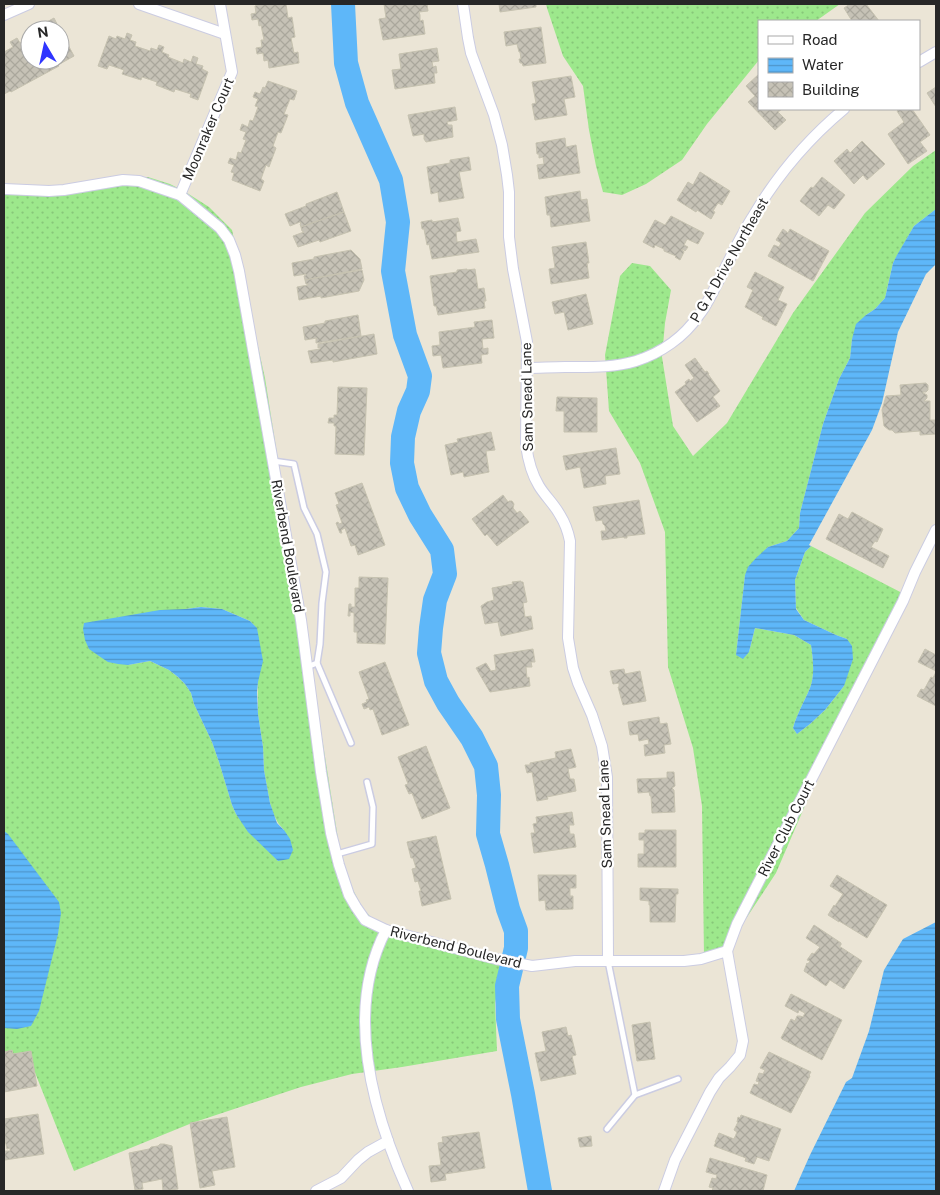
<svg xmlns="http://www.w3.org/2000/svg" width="940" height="1195" font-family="'Public Sans',sans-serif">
<defs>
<pattern id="grass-dots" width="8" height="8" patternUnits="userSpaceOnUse" patternTransform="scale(1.25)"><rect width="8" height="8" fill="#9de88c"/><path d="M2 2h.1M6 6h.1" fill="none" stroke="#87c779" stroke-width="1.8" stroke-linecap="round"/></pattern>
<pattern id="water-rules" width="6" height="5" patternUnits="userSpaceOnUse" patternTransform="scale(1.25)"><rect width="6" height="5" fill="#5eb7f9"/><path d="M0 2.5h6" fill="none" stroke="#4e95ca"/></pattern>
<pattern id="building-cross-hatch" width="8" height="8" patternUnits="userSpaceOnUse" patternTransform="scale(1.25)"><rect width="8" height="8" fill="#c6c2b6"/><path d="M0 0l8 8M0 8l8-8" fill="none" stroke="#aaa79c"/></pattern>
</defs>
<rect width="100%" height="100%" fill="#ebe5d6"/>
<!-- grass -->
<g fill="url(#grass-dots)" fill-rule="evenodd">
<polygon points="546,4 840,4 816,21 759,21 759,60 707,124 682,160 646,184 622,195 603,192 596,166 589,130 583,86 563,56 547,8"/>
<path d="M936 150V209L914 226 893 263 885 298 875 309 866 315 852 339 850 358 839 379 823 424 800 513 799 528 787 541 768 547 745 575 736 655 749 652 755 628 794 635 811 645C813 659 815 675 810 688 804 702 797 714 793 728L797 734 810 724 825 710 844 686 847 639 836 635 804 620 796 608 795 580 805 552 811 546 908 596 835 736 776 873 728 946 704 956 702 806 693 748 668 667 665 532 640 463 609 411 605 355 620 276 632 263 650 266 671 290 665 323 662 357 673 426 693 456 727 423 793 313 865 213 913 166Z"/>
<path d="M134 177H148L170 184 184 191 209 207 232 230 265 378 339 845 350 884 363 909 373 919 395 928 507 959 505 972 498 990 495 1003 497 1051 402 1067 352 1074 301 1087 192 1123 74 1171 30 1060 4 1053V184L40 186 80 185ZM201 607 222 609 250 621 257 629 258 714 263 747 264 770 270 803 273 813 278 823 284 830 278 861 236 814 232 805 219 762 212 742 194 704 191 693 185 684 178 677 169 670 150 661 128 665 186 609Z"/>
</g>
<!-- water -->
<g fill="url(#water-rules)">
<path d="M936 209V264L926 274 898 332 882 403 872 430 809 545 811 546 805 552 795 580 796 609 804 620 836 635 847 639 852 646 853 659 844 686 825 710 810 724 797 734 793 728C797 714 804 702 810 688 815 675 813 659 811 645L794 635 755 628 749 652 743 659 736 655 745 575 748 567 756 558 768 547 787 541 799 528 800 513 823 424 839 379 850 358 852 339 856 324 866 315 875 309 885 298 893 263 897 255 914 226Z"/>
<polygon points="201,607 222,609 250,621 257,628 263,661 258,682 257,692 258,714 263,747 264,770 270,803 277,823 284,830 290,839 293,850 289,859 278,861 248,832 236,814 232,805 219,762 212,742 194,704 191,693 185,684 178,677 169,670 150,661 128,665 118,664 108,662 99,656 89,649 85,640 83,629 84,623 160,610 186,609"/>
<polygon points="4,831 8,834 59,902 61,913 58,934 39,1011 31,1026 17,1029 4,1028"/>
<polygon points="936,922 936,1191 794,1191 810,1155 846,1082 852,1078 869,1031 884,970 903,939"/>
</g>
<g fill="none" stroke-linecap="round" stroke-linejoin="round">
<!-- river -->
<polyline stroke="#5eb7f9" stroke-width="24" points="343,4 346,63 357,103 391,180 398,222 393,271 405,335 420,376 418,391 409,411 403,437 402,463 407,488 420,515 442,550 445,574 435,600 431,628 429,653 436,681 448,703 472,738 486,766 489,795 488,834 497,865 508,909 516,931 516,948 507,986 508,1019 523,1094 540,1191"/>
</g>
<!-- building -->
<g fill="url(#building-cross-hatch)" stroke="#c6c2b0">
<polygon points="258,4 286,4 288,18 292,17 295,37 291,38 294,53 298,52 299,63 269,68 268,60 264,61 263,53 257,54 256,48 262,47 261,40 264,40 261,25 259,26 258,19 252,20 251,14 256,13 255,6 258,5"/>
<polygon points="384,4 427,4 428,11 419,12 420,15 420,21 423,20 425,34 383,40 379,19 386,18"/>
<polygon points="499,4 536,4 536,7 500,12"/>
<polygon points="850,4 866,4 879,21 852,21 844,8"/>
<polygon points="54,18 60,30 35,30 34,29"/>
<polygon points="541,27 546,63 523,66 522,63 520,63 519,59 521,59 520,52 519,52 517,44 506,46 504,32"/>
<polygon points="60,30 74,56 58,65 59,66 11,92 10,91 4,94 4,52 13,47 10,42 17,38 20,43 30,38 30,60 60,60"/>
<polygon points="127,33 132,35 130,40 136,42 135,46 150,51 151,48 157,50 159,45 164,47 162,52 169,55 168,57 183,63 184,59 191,62 193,56 198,58 196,64 203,66 202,69 208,72 198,100 190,97 191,94 175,89 174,92 156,85 157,82 142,77 141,80 122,74 124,70 109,65 107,69 98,66 109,36 116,39 117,36 125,39"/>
<polygon points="437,48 439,61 432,62 433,67 436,66 437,73 434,73 435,83 395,89 392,70 401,69 399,54"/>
<polygon points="759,74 759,109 782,109 778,112 786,120 775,130 748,102 755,96 746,86"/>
<polygon points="571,76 575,97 564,99 567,115 535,120 532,104 536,103 532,82"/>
<polygon points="268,81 297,91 294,100 290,99 284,114 288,115 281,133 278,132 273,146 276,148 269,167 266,165 261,179 264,181 260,191 232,180 234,173 231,172 234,165 228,163 230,158 236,160 238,152 241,153 246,140 243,139 246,132 240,130 242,124 248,127 250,120 253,121 258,107 255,106 258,99 253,97 255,92 260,94 263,87 265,88"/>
<polygon points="936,87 936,107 927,93"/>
<polygon points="455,107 457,120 447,122 448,125 452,125 453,137 426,142 424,139 424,134 413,136 408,115"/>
<polygon points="899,109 912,109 930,135 920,142 927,151 908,164 888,134 904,122 897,111"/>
<polygon points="565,138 566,147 576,145 580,173 539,179 537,165 544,164 543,157 539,158 539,154 537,154 536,143"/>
<polygon points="862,141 885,164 867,180 863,175 854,184 834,161 847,149 850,153"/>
<polygon points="469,157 471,170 459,172 464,198 439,202 438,192 431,194 427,167 450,163 450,160"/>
<polygon points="700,172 730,191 722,205 718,203 713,211 715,212 711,219 697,210 696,212 677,200 688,182 693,185"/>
<polygon points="822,177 845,195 834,209 828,205 819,216 800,201 811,187 813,188"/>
<polygon points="580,191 581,200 587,199 590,221 551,227 550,215 547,215 545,197"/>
<polygon points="337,192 344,212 301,227 300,224 301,223 300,222 290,226 285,214 306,206 306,204"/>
<polygon points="344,212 351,231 320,242 319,240 298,247 293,236 304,232 302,231 301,227"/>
<polygon points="671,216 704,233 698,244 687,239 684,245 688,247 685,251 682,249 682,250 684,252 680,260 675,257 676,256 664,251 664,249 655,245 654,248 643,242 655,220 665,225"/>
<polygon points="458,218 461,231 456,232 457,242 476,239 479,252 432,259 429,244 427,245 424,229 422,229 421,222 432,220 432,222"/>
<polygon points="783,229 788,233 790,229 829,251 813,281 768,256 774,245 779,247 781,243 776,240"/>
<polygon points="586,242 589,263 587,263 589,278 551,284 549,269 555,268 552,247"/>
<polygon points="351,250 360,259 362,269 305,280 304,276 306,275 306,274 294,276 292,263 314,259 314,257"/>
<polygon points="467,269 467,270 475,269 478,289 484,288 486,301 484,301 485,308 438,315 436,306 434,306 430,276 457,272 457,270"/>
<polygon points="362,270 364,280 359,291 321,298 321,296 299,300 297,287 308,285 308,284 306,284 305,280"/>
<polygon points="755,272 784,287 778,300 787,304 776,326 762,319 763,317 745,307 753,290 747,287"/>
<polygon points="586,294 593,324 568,330 564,312 555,314 552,302"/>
<polygon points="358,315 361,336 316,343 316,339 317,339 317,338 305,340 303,327 325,323 325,321"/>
<polygon points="492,320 494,338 482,339 483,349 488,348 488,354 481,355 482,363 443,368 441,355 433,356 432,346 440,345 439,332 475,327 474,322"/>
<polygon points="374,334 377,354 333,362 333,360 311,363 308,351 320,349 320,347 318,348 318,344"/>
<polygon points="695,358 705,372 707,371 709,374 708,374 720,391 713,397 720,406 697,422 675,392 686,384 685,382 689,379 690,381 694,378 685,365"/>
<polygon points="926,383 928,385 928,390 926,392 923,392 923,393 927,395 927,398 924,401 930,401 930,420 936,420 936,434 920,435 920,431 895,433 892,430 889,430 884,426 882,410 886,396 901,395 900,385"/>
<polygon points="338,387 367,388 364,455 335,454 336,426 334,426 334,423 328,423 329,418 334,418 334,415 337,415"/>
<polygon points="557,397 597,398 597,432 564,432 564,411 556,411"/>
<polygon points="491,432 495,450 486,451 489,472 464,477 463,472 451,475 445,445 458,442 457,439"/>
<polygon points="616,448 620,474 605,476 606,484 584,488 580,467 566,470 563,456"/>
<polygon points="362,483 385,545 358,555 355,545 351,546 345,528 341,530 342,533 340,533 336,523 338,522 339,524 342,523 336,505 339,504 335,493"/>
<polygon points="503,495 508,502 509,501 512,501 514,504 513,508 517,513 520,511 529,522 497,546 487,534 485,536 472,519"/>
<polygon points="639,500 645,534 627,536 627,538 624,538 624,537 602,540 601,531 606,531 605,526 603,524 602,520 596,521 593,507"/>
<polygon points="852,512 883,529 877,542 875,541 871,547 889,556 883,568 826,539 839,514 848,519"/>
<polygon points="359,577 388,578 385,644 357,643 357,632 354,632 354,613 350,612 350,616 348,616 349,604 351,604 351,607 355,607 355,588 359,588"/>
<polygon points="521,581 521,582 523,582 527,602 523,603 525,617 531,616 533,629 501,636 498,622 485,624 481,606 487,602 494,600 492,588 513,584 512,582"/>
<polygon points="533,649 535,662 531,662 532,667 526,667 527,678 529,677 530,686 490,692 476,668 486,663 491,671 496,670 494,655"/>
<polygon points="925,649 936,655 936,671 918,662"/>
<polygon points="385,662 409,725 382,735 373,709 370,710 369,707 364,709 362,704 367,702 366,700 369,699 359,672"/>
<polygon points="624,669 625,674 640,671 646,701 623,705 618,687 619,687 619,683 613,684 610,671"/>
<polygon points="936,672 936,706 917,696 921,689 924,690 931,677 933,678"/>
<polygon points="659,717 660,724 667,723 671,744 664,745 665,753 645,756 644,745 649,744 648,739 639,741 638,734 630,735 628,722"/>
<polygon points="426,746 450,808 422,819 412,793 409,794 405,785 408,784 398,757"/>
<polygon points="571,749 576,767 568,769 570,779 574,779 576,791 547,797 548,799 537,801 532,772 527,773 525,765 530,765 530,763 556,758 555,752"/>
<polygon points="667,772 674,772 675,786 672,788 674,790 675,812 652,813 651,796 650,796 649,792 638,793 637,779 667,778"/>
<polygon points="572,812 574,825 569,825 570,834 574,834 576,847 534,853 531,833 535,833 533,824 537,823 536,817"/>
<polygon points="645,830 676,830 676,867 638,867 638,854 644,854 644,840 639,840 639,833 645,833"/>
<polygon points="436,836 451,899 422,906 419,891 421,891 418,881 415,882 412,869 416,868 413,858 411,858 407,842"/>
<polygon points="538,875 576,875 576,888 570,888 570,896 573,896 573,909 546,910 545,900 539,901"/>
<polygon points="837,875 887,905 867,938 839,921 839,922 828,915 834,905 835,906 843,894 830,886"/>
<polygon points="640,888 678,889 678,894 676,894 675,922 650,922 650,905 649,905 649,901 640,900"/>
<polygon points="814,925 841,943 841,945 839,946 862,961 844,989 830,980 826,986 804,971 807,963 808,964 810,961 807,960 812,953 814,954 820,947 806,938"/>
<polygon points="791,994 842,1020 822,1060 782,1039 781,1038 791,1019 795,1021 797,1016 800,1016 803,1017 805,1013 799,1010 798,1013 785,1006"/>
<polygon points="650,1022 655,1059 637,1061 632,1025"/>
<polygon points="566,1027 568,1036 571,1035 576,1055 572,1056 576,1074 541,1081 535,1053 546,1051 542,1032"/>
<polygon points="12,1050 13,1054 31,1051 37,1086 4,1092 4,1052"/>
<polygon points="769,1052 811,1072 809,1075 810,1076 791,1113 750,1093 754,1084 758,1085 759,1082 756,1081 759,1073 763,1074 765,1070 760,1068"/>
<polygon points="38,1114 44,1154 5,1160 5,1158 4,1158 4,1151 10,1151 10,1148 7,1149 4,1136 4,1119"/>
<polygon points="741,1115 781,1129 769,1161 757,1157 754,1164 745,1161 746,1158 714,1146 716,1142 715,1142 719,1133 734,1139 737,1132 734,1130 738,1122 737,1122 738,1117 740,1118"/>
<polygon points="227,1117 235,1167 212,1171 215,1185 200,1188 190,1123"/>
<polygon points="479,1132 485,1168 445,1174 446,1180 431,1182 429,1166 441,1165 438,1143 443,1142 442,1137"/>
<polygon points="591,1136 592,1146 580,1147 578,1138"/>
<polygon points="160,1144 164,1144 172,1146 178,1189 163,1191 162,1179 142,1183 143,1189 135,1190 129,1153 149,1149 151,1147 158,1146"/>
<polygon points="710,1158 767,1175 763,1191 712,1191 713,1188 709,1187 712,1178 716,1179 717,1175 706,1172"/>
</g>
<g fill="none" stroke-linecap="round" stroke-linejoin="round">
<defs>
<g id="service">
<polyline points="273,461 294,464 304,508 317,534 326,572 322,603 320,644 317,663 307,667"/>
<polyline points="317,663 351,743"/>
<polyline points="337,854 372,844 373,807 367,782"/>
<polyline points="608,961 635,1095 678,1079"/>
<polyline points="607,1129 635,1095"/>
</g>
<g id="minor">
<polyline points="139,4 225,34"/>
<path d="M463 4 468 38 471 53 494 115 502 145 507 175 509 192V237L513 269 527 342 526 445C528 460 531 473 539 486 545 496 554 504 560 515 565 523 568 531 570 541L568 638 573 668 578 683 592 715 602 746 607 777 608 960"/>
<polyline points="4,15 29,4"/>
<polyline points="919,62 936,52"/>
<polyline points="4,189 49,191 64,190 123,180 139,181 180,195 220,228 229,240 235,255 239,271 301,620 321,772 331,833 339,865 349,895 356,907 365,920 386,930 496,959 532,966 575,961 684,961 701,959 727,951 737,924 903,601 915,572 936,530"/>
<polyline points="180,195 232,72 220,4"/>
<path d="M527 368C539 368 552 367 565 367 589 367 613 368 636 361 661 353 684 337 699 315 707 305 712 293 718 282 729 261 739 239 752 218 776 177 808 139 844 109"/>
<path d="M386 930C344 1011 373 1113 408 1191"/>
<polyline points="316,1191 341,1178 358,1160 368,1152 388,1141"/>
<polyline points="664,1191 675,1160 710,1092 719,1078 730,1067 740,1055 743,1041 727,951"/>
</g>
</defs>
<!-- service casing -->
<use href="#service" stroke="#cbcce2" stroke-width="8"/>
<!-- minor casing -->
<use href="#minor" stroke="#cbcce2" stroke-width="12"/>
<!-- service -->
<use href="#service" stroke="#fff" stroke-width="5"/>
<!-- minor -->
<use href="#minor" stroke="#fff" stroke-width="10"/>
</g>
<g text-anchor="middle" stroke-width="4.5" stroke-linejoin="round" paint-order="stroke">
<!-- street labels -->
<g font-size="14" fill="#272727" stroke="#fff">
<text transform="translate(208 129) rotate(-67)" y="5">Moonraker Court</text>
<text transform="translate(729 260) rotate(-60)" y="5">P G A Drive Northeast</text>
<text transform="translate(527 397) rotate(-91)" y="5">Sam Snead Lane</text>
<text transform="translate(288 546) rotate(80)" y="5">Riverbend Boulevard</text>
<text transform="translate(605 814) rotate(-92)" y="5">Sam Snead Lane</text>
<text transform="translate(786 828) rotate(-63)" y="5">River Club Court</text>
<text transform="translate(456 947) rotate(14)" y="5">Riverbend Boulevard</text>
</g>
</g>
<!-- border -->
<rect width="940" height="1195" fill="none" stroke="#272727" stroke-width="10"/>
<!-- legend -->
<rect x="758" y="20" width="162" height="90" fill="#ffffff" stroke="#a9a9a9"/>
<rect x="768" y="36" width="25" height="8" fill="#ffffff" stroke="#a9a9a9"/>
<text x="802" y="45" font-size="15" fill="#272727">Road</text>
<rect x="768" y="58" width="25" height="15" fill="url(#water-rules)" stroke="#a9a9a9"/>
<text x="802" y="70" font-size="15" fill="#272727">Water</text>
<rect x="768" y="82" width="25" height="15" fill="url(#building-cross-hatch)" stroke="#a9a9a9"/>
<text x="802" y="95" font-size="15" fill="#272727">Building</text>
<!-- north arrow -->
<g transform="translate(45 45) rotate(351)"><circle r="24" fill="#ffffff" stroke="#a9a9a9"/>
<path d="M0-4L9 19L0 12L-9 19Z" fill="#2f35ff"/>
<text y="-8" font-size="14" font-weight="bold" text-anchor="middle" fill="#272727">N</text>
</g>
</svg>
